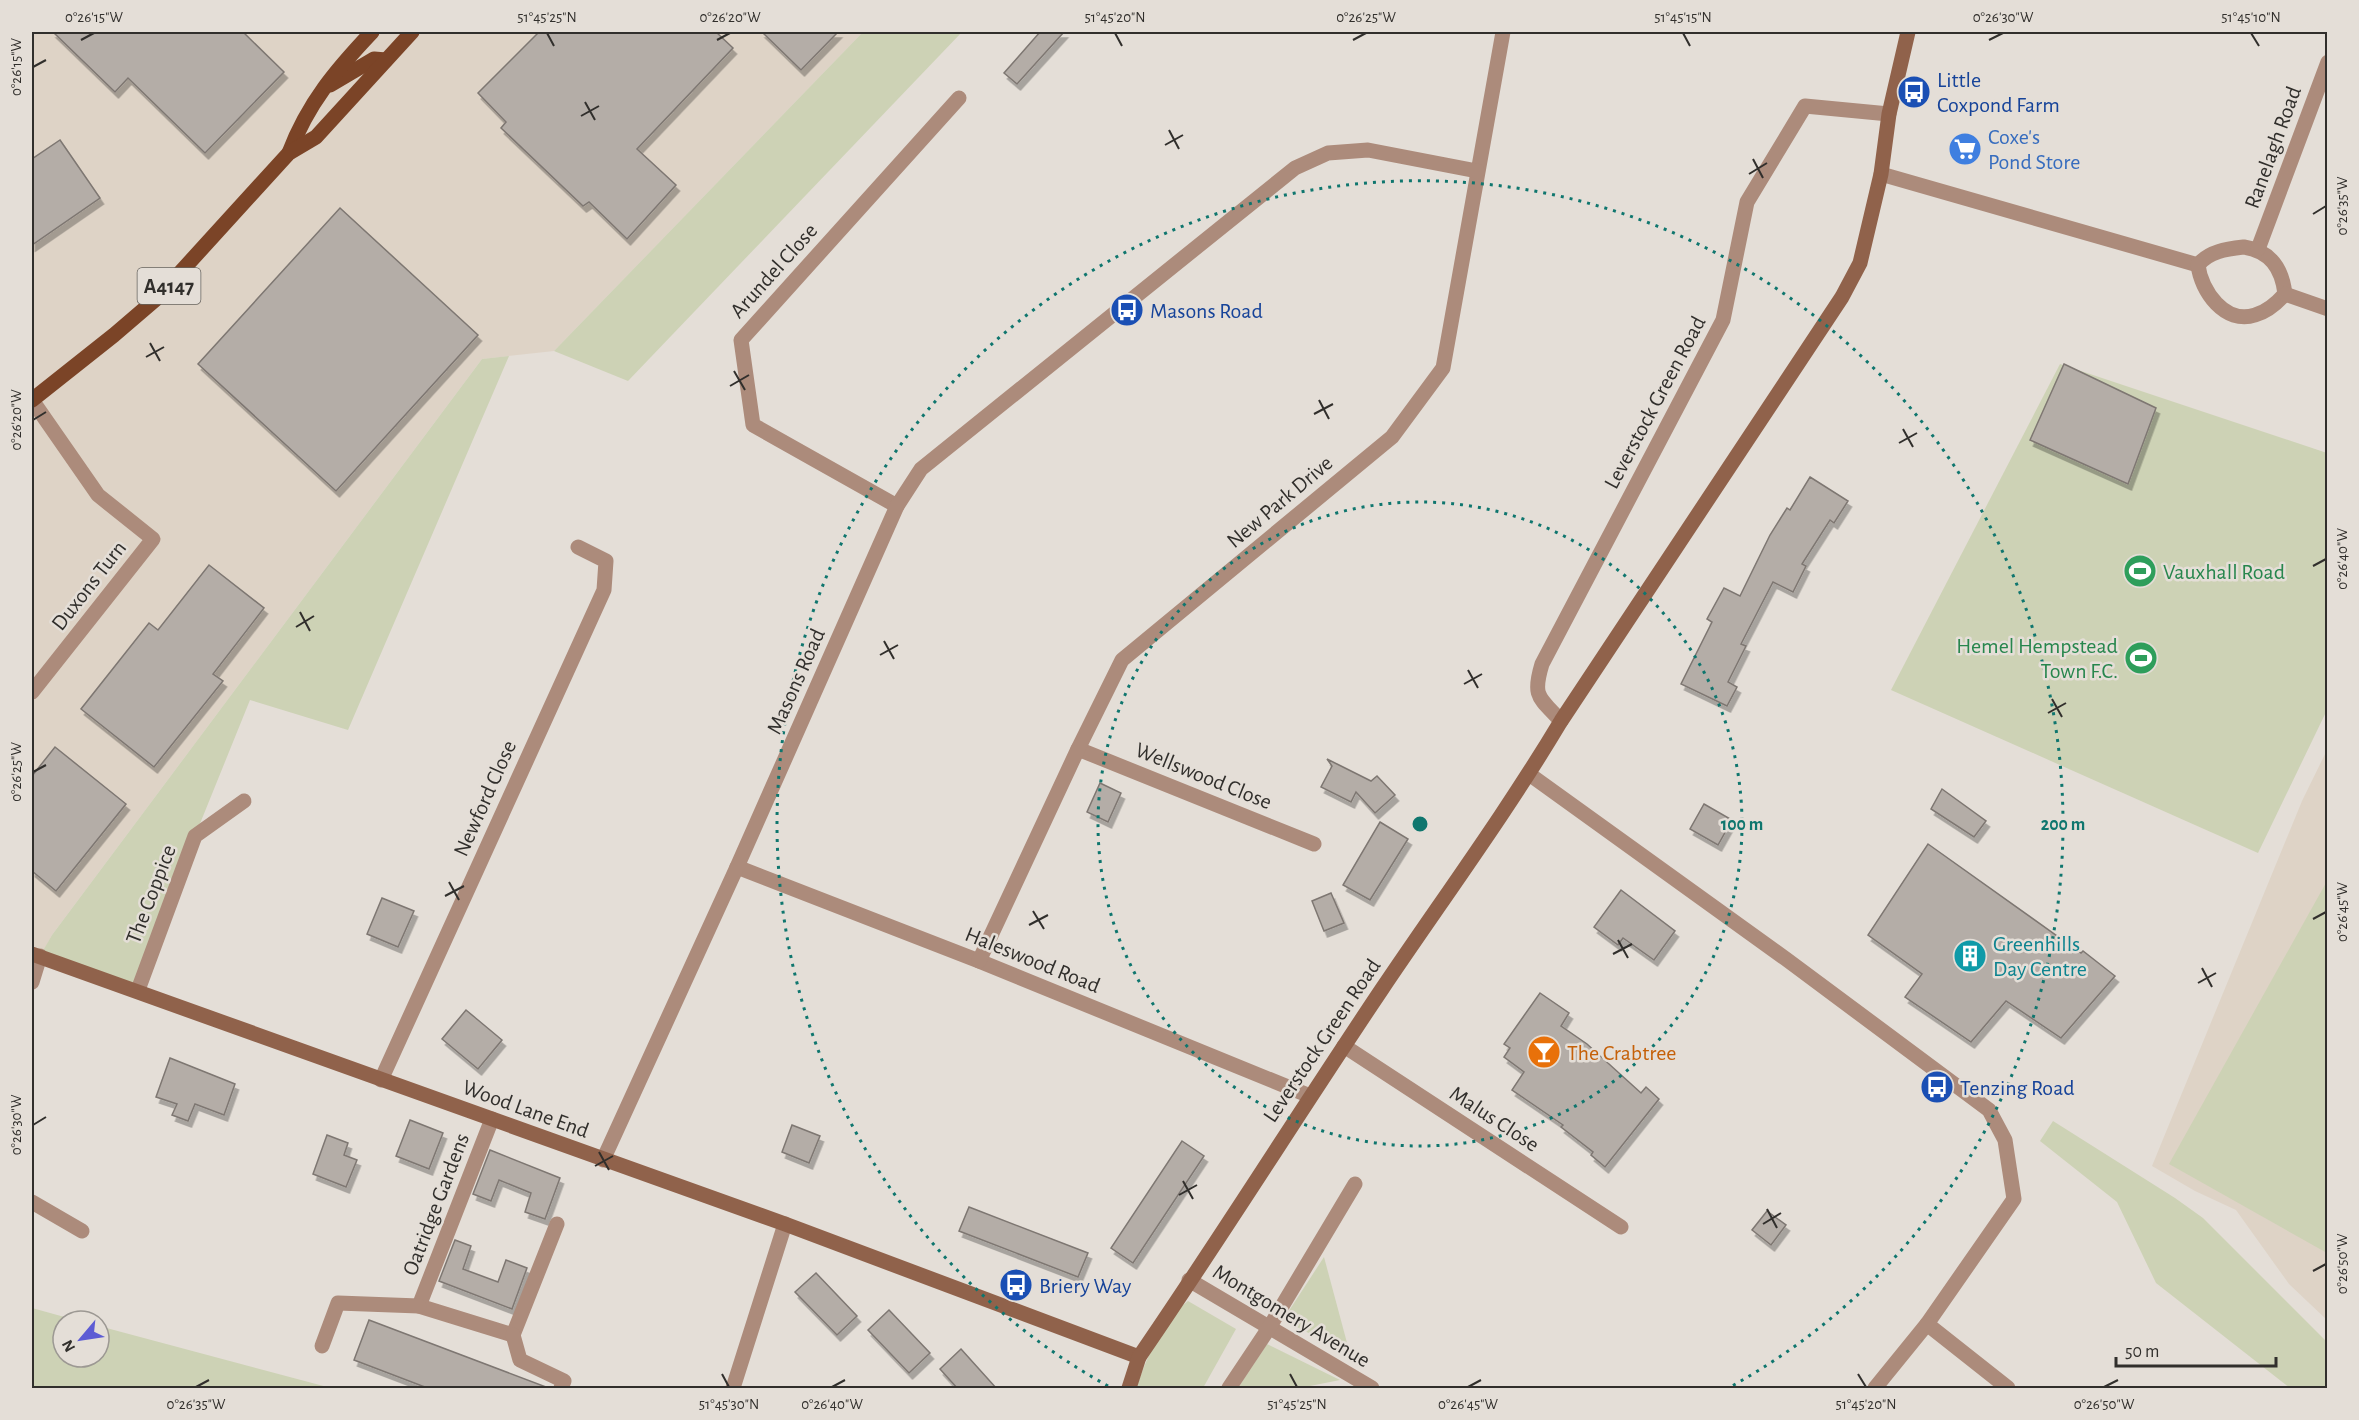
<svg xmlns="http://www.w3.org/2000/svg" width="2359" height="1420" font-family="'Alegreya Sans',sans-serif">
<defs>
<filter id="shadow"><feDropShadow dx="3.5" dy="6" stdDeviation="0" flood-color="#0004"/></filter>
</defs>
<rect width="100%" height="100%" fill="#e4ded7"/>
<!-- built -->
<g fill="#ded3c6">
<polygon points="32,32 863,32 554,351 482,359 52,935 32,973"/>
<polygon points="2327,750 2327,1320 2289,1284 2236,1210 2195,1191 2152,1166 2302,801"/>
</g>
<!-- green -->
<g fill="#cdd2b5">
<polygon points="863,32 962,32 628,381 554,351"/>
<polygon points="509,356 348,730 250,700 195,836 138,990 40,956 52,935 482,359"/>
<polygon points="2060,364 2327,453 2327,710 2258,853 1891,690"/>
<polygon points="2327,881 2327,1253 2169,1164"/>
<polygon points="2053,1121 2175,1198 2203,1218 2327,1342 2327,1388 2290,1388 2156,1283 2117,1202 2040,1141"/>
<polygon points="1324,1257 1350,1354 1283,1320"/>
<path d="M1188 1301 1236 1329 1203 1388H1136C1147 1358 1161 1321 1188 1301Z"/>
<polygon points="32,1308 79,1321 63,1321 63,1357 99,1357 99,1326 331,1388 32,1388"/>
<polygon points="1267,1344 1340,1380 1300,1388 1238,1388"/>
</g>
<!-- building -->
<g fill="#b4ada7" stroke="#7e7772" stroke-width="1.5" filter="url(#shadow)">
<polygon points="53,32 243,32 284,72 205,153 128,78 115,92"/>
<polygon points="539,32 716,32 733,48 637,149 676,185 627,239 589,202 583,206 501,128 506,122 478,93"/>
<polygon points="762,32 838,32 801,70"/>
<polygon points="1040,32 1064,32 1017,84 1004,73"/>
<polygon points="60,140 100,198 32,245 32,159"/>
<polygon points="340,208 478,335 336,491 198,364"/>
<polygon points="2064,364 2156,408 2128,484 2030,440"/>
<polygon points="1810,477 1848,501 1834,523 1830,520 1802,564 1806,566 1793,592 1773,582 1741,644 1746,646 1728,682 1737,687 1727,706 1681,684 1712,622 1707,619 1724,588 1740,596 1770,535 1787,508 1790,510"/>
<polygon points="209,565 264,608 213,674 223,681 154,767 81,709 149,623 158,630"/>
<polygon points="55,747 126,804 56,891 32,871 32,776"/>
<polygon points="1327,759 1371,781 1377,776 1395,795 1375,813 1356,792 1351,802 1321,787 1332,766"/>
<polygon points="1100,783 1121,793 1108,822 1087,812"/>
<polygon points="1942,789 1986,821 1974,837 1931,809"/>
<polygon points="1704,804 1732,820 1718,845 1690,829"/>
<polygon points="1380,822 1408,839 1370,900 1343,885"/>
<polygon points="1928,844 2081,953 2083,951 2115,976 2061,1038 2006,1001 1971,1042 1905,997 1922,974 1868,935"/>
<polygon points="1621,890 1675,931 1654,960 1623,938 1618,945 1594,927"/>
<polygon points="1331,893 1344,923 1324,931 1312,901"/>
<polygon points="382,898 414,911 398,947 367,934"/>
<polygon points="1540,993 1569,1013 1561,1026 1587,1044 1641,1093 1646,1087 1659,1099 1605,1167 1591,1155 1593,1152 1561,1127 1563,1125 1512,1090 1524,1072 1504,1057 1510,1048 1504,1044"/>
<polygon points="466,1010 502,1040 478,1069 442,1039"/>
<polygon points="170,1058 235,1084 224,1115 195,1104 188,1121 172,1115 177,1104 156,1097"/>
<polygon points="410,1120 443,1133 429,1169 396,1156"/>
<polygon points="792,1125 820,1136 809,1163 782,1152"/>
<polygon points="327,1135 348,1143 344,1155 357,1160 346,1187 313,1174"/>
<polygon points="1182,1141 1204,1156 1133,1263 1111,1248"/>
<polygon points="490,1150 560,1178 545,1219 525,1212 531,1193 499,1180 491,1201 473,1194"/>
<polygon points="969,1207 1088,1253 1078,1277 959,1231"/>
<polygon points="1767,1211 1786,1225 1771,1245 1752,1230"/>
<polygon points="455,1240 471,1246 463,1269 498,1282 506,1260 527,1268 512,1309 439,1281"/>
<polygon points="816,1273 857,1316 837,1335 795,1292"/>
<polygon points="889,1310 930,1353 909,1373 868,1330"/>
<polygon points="369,1320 546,1387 546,1389 430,1389 354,1360"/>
<polygon points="961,1349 997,1389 958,1389 940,1369"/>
</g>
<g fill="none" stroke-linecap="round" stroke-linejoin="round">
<!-- street -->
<g stroke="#ac8b7b" stroke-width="15">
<polyline points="1881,174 2198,265"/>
<path d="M2244 247C2270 251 2282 268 2285 294 2277 303 2267 312 2255 315 2225 325 2201 291 2198 265 2209 251 2227 249 2244 247Z"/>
<polyline points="2258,249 2328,62"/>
<polyline points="2285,294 2328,309"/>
<polyline points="32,400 98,495 153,539 32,692"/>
<polyline points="897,506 753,425 741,340 959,98"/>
<path d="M1561 721C1539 697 1532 697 1542 664L1723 320 1747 202 1805 106 1889 114"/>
<polyline points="1078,749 1314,844"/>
<polyline points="1529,774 1786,959 1989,1110 2005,1140 2014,1199 1927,1324 1875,1388"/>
<polyline points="737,867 979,961 1310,1096"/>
<polyline points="979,961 1078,749 1122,660 1392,437 1443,368 1503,32"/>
<polyline points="32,982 40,956"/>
<polyline points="138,990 195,836 244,801"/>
<polyline points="1344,1046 1621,1227"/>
<polyline points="381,1080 604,590 606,561 578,547"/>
<polyline points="492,1119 419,1306 513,1335 557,1224"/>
<polyline points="603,1160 737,867 897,506 921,469 1295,168 1328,153 1368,150 1477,171"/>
<polyline points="32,1202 82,1231"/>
<polyline points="1189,1280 1372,1388"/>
<polyline points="1927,1324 2008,1388"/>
<polyline points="513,1335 520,1360 564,1381 561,1388"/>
<polyline points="322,1346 338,1303 419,1306"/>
<polyline points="733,1388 785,1224"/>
<polyline points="1229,1388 1269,1328 1355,1184"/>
</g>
<!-- secondary -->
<g stroke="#90624b" stroke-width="15">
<polyline points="32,954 785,1224 1139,1357"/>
<path d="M1129 1388 1139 1357C1222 1236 1300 1111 1382 989 1442 900 1506 813 1561 721L1842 297 1860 263 1881 174 1889 114 1908 32"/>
</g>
<!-- primary -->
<g stroke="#7b4427" stroke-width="15">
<polyline points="330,85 374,59 386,60"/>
<path d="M289 153C308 103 336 70 372 32"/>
<polyline points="32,400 114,335 156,299 289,153 316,137 412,32"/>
</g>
</g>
<!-- ticks -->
<path fill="none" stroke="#312f2c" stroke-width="2" d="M547 33 554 46M1115 33 1122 46M1683 33 1690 46M2251 33 2259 46M81 40 94 33M717 40 730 33M1353 40 1366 33M1989 40 2003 33M33 67 46 60M585 102 595 120M581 116 599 106M1169 130 1179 149M1165 145 1183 135M1753 159 1763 178M1749 174 1767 163M2313 214 2326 206M150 343 160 361M146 357 164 347M734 371 745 390M730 386 749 375M1319 400 1329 419M1314 414 1333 404M33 420 46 412M1903 429 1913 447M1899 443 1917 433M2313 566 2326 559M300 612 310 631M296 627 314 616M884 641 894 659M880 655 898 645M1468 670 1478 688M1464 684 1482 674M2052 699 2062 717M2048 713 2066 703M33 772 46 765M449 882 459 900M445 896 464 886M1033 911 1044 929M2313 919 2326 912M1029 925 1048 915M1618 940 1628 958M1613 954 1632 944M2202 968 2212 987M2198 983 2216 973M33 1125 46 1117M599 1152 609 1170M595 1166 613 1156M1183 1181 1193 1199M1179 1195 1197 1185M1767 1209 1777 1228M1763 1224 1781 1213M2313 1271 2326 1264M722 1374 729 1387M1290 1374 1297 1387M1858 1374 1866 1387M196 1387 209 1380M832 1387 845 1380M1468 1387 1481 1380M2104 1387 2118 1380"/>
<!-- distance rings -->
<g fill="none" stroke="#0f766e" stroke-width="3" stroke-dasharray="3 6">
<circle cx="1420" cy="824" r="322"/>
<path d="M1108 1386A643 643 0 1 1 1732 1386"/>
</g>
<!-- icons -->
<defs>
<symbol id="bus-disc" viewBox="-11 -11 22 22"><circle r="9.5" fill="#1a4fb4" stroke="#e4ded7"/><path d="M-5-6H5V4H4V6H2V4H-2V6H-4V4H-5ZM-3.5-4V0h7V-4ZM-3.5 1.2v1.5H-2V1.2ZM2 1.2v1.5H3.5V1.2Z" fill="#fff"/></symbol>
<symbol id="supermarket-disc" viewBox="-11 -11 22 22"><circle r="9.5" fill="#3f7fe0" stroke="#e4ded7"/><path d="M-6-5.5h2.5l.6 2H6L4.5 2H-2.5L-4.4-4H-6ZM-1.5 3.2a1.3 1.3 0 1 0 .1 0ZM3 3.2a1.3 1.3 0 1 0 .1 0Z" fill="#fff"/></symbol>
<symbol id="stadium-disc" viewBox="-11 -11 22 22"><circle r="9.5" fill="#2e9e5b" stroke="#e4ded7"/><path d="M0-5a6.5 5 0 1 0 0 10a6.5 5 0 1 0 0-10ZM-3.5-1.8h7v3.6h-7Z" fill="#fff"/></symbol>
<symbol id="building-disc" viewBox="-11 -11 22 22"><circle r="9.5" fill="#0f9aa8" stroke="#e4ded7"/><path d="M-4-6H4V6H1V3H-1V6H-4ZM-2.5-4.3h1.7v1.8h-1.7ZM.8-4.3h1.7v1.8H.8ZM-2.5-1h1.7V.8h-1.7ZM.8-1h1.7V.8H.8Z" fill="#fff"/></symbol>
<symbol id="bar-disc" viewBox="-11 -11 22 22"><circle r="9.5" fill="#e8710a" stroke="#e4ded7"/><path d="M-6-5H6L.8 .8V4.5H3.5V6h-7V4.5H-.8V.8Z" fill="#fff"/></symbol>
</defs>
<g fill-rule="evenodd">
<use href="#bus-disc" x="1895" y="73" width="38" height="38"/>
<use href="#supermarket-disc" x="1946" y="130" width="38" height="38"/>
<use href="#bus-disc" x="1108" y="291" width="38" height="38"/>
<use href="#stadium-disc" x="2121" y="552" width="38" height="38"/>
<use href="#stadium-disc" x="2122" y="639" width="38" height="38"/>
<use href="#building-disc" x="1951" y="937" width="38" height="38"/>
<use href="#bar-disc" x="1525" y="1033" width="38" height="38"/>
<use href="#bus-disc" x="1918" y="1068" width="38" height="38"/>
<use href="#bus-disc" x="997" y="1266" width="38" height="38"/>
</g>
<g text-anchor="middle" stroke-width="5" stroke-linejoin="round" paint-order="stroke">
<!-- shield labels -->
<rect fill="#e4ded7" stroke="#67645f" stroke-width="1.5" x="137.5" y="268" width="63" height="36" rx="4.5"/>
<g font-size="21" font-weight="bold" fill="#312f2c">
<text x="169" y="293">A4147</text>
</g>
<!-- transit labels -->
<g font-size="22" fill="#164399" stroke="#e4ded7" text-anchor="start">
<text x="1937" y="87">Little<tspan x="1937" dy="25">Coxpond Farm</tspan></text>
<text x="1150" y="318">Masons Road</text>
<text x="1960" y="1095">Tenzing Road</text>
<text x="1039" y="1293">Briery Way</text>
</g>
<!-- shop labels -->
<g font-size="22" fill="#366cbe" stroke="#e4ded7" text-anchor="start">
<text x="1988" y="144">Coxe's<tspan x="1988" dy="25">Pond Store</tspan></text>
</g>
<!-- street labels -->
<g font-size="22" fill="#312f2c" stroke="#e4ded7">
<text transform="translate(2272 147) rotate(-70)" y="8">Ranelagh Road</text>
<text transform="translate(773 270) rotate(-48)" y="8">Arundel Close</text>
<text transform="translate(1654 402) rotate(-62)" y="8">Leverstock Green Road</text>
<text transform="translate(1279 501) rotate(-40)" y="8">New Park Drive</text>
<text transform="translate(88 585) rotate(-52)" y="8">Duxons Turn</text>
<text transform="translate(795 681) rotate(-66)" y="8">Masons Road</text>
<text transform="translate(1204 775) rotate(22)" y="8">Wellswood Close</text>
<text transform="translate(484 798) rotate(-66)" y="8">Newford Close</text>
<text transform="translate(150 894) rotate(-69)" y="8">The Coppice</text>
<text transform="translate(1033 959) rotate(22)" y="8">Haleswood Road</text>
<text transform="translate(1321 1040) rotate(-56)" y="8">Leverstock Green Road</text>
<text transform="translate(526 1108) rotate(20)" y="8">Wood Lane End</text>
<text transform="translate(1495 1118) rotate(33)" y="8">Malus Close</text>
<text transform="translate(435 1204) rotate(-69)" y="8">Oatridge Gardens</text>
<text transform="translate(1292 1315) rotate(31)" y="8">Montgomery Avenue</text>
</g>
<!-- leisure labels -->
<g font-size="22" fill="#27864d" stroke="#e4ded7" text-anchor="start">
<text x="2163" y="579">Vauxhall Road</text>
<text x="2118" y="653" text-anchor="end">Hemel Hempstead<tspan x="2118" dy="25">Town F.C.</tspan></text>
</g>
<!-- culture labels -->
<g font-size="22" fill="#0d838f" stroke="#e4ded7" text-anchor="start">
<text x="1993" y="951">Greenhills<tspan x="1993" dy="25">Day Centre</tspan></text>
</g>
<!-- food labels -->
<g font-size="22" fill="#c56008" stroke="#e4ded7" text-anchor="start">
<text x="1567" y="1060">The Crabtree</text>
</g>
</g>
<circle cx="1420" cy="824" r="9" fill="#0f766e" stroke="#e4ded7" stroke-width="3"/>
<g font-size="18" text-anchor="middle" font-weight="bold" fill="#0f766e" stroke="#e4ded7" stroke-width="5" stroke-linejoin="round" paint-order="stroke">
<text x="1742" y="830">100 m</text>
<text x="2063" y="830">200 m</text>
</g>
<!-- border -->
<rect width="2359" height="1420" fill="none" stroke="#e4ded7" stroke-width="66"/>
<!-- north arrow -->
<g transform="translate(81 1339) rotate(241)"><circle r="28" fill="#e4ded7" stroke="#9c9893" stroke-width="1.5"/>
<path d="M0-4.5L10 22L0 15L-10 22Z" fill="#5d5cd4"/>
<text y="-9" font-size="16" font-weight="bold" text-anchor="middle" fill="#312f2c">N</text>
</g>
<!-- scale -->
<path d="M2116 1357v9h160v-9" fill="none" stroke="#312f2c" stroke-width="3"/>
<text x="2125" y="1357" font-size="18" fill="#312f2c" stroke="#e4ded7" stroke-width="4.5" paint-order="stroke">50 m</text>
<rect x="33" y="33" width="2293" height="1354" fill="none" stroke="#312f2c" stroke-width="2"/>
<g font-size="15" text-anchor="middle" fill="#312f2c">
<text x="94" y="22">0°26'15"W</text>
<text x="547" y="22">51°45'25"N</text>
<text x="730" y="22">0°26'20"W</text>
<text x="1115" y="22">51°45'20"N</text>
<text x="1366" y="22">0°26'25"W</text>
<text x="1683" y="22">51°45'15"N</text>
<text x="2003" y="22">0°26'30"W</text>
<text x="2251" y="22">51°45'10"N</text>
<text transform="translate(16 67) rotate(-90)" y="5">0°26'15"W</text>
<text transform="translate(2342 206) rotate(-90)" y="5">0°26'35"W</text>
<text transform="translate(16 420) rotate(-90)" y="5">0°26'20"W</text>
<text transform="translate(2342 559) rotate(-90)" y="5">0°26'40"W</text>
<text transform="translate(16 772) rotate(-90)" y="5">0°26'25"W</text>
<text transform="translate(2342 912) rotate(-90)" y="5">0°26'45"W</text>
<text transform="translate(16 1125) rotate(-90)" y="5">0°26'30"W</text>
<text transform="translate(2342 1264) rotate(-90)" y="5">0°26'50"W</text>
<text x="196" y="1409">0°26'35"W</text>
<text x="729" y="1409">51°45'30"N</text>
<text x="832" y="1409">0°26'40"W</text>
<text x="1297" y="1409">51°45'25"N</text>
<text x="1468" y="1409">0°26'45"W</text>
<text x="1866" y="1409">51°45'20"N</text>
<text x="2104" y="1409">0°26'50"W</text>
</g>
</svg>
